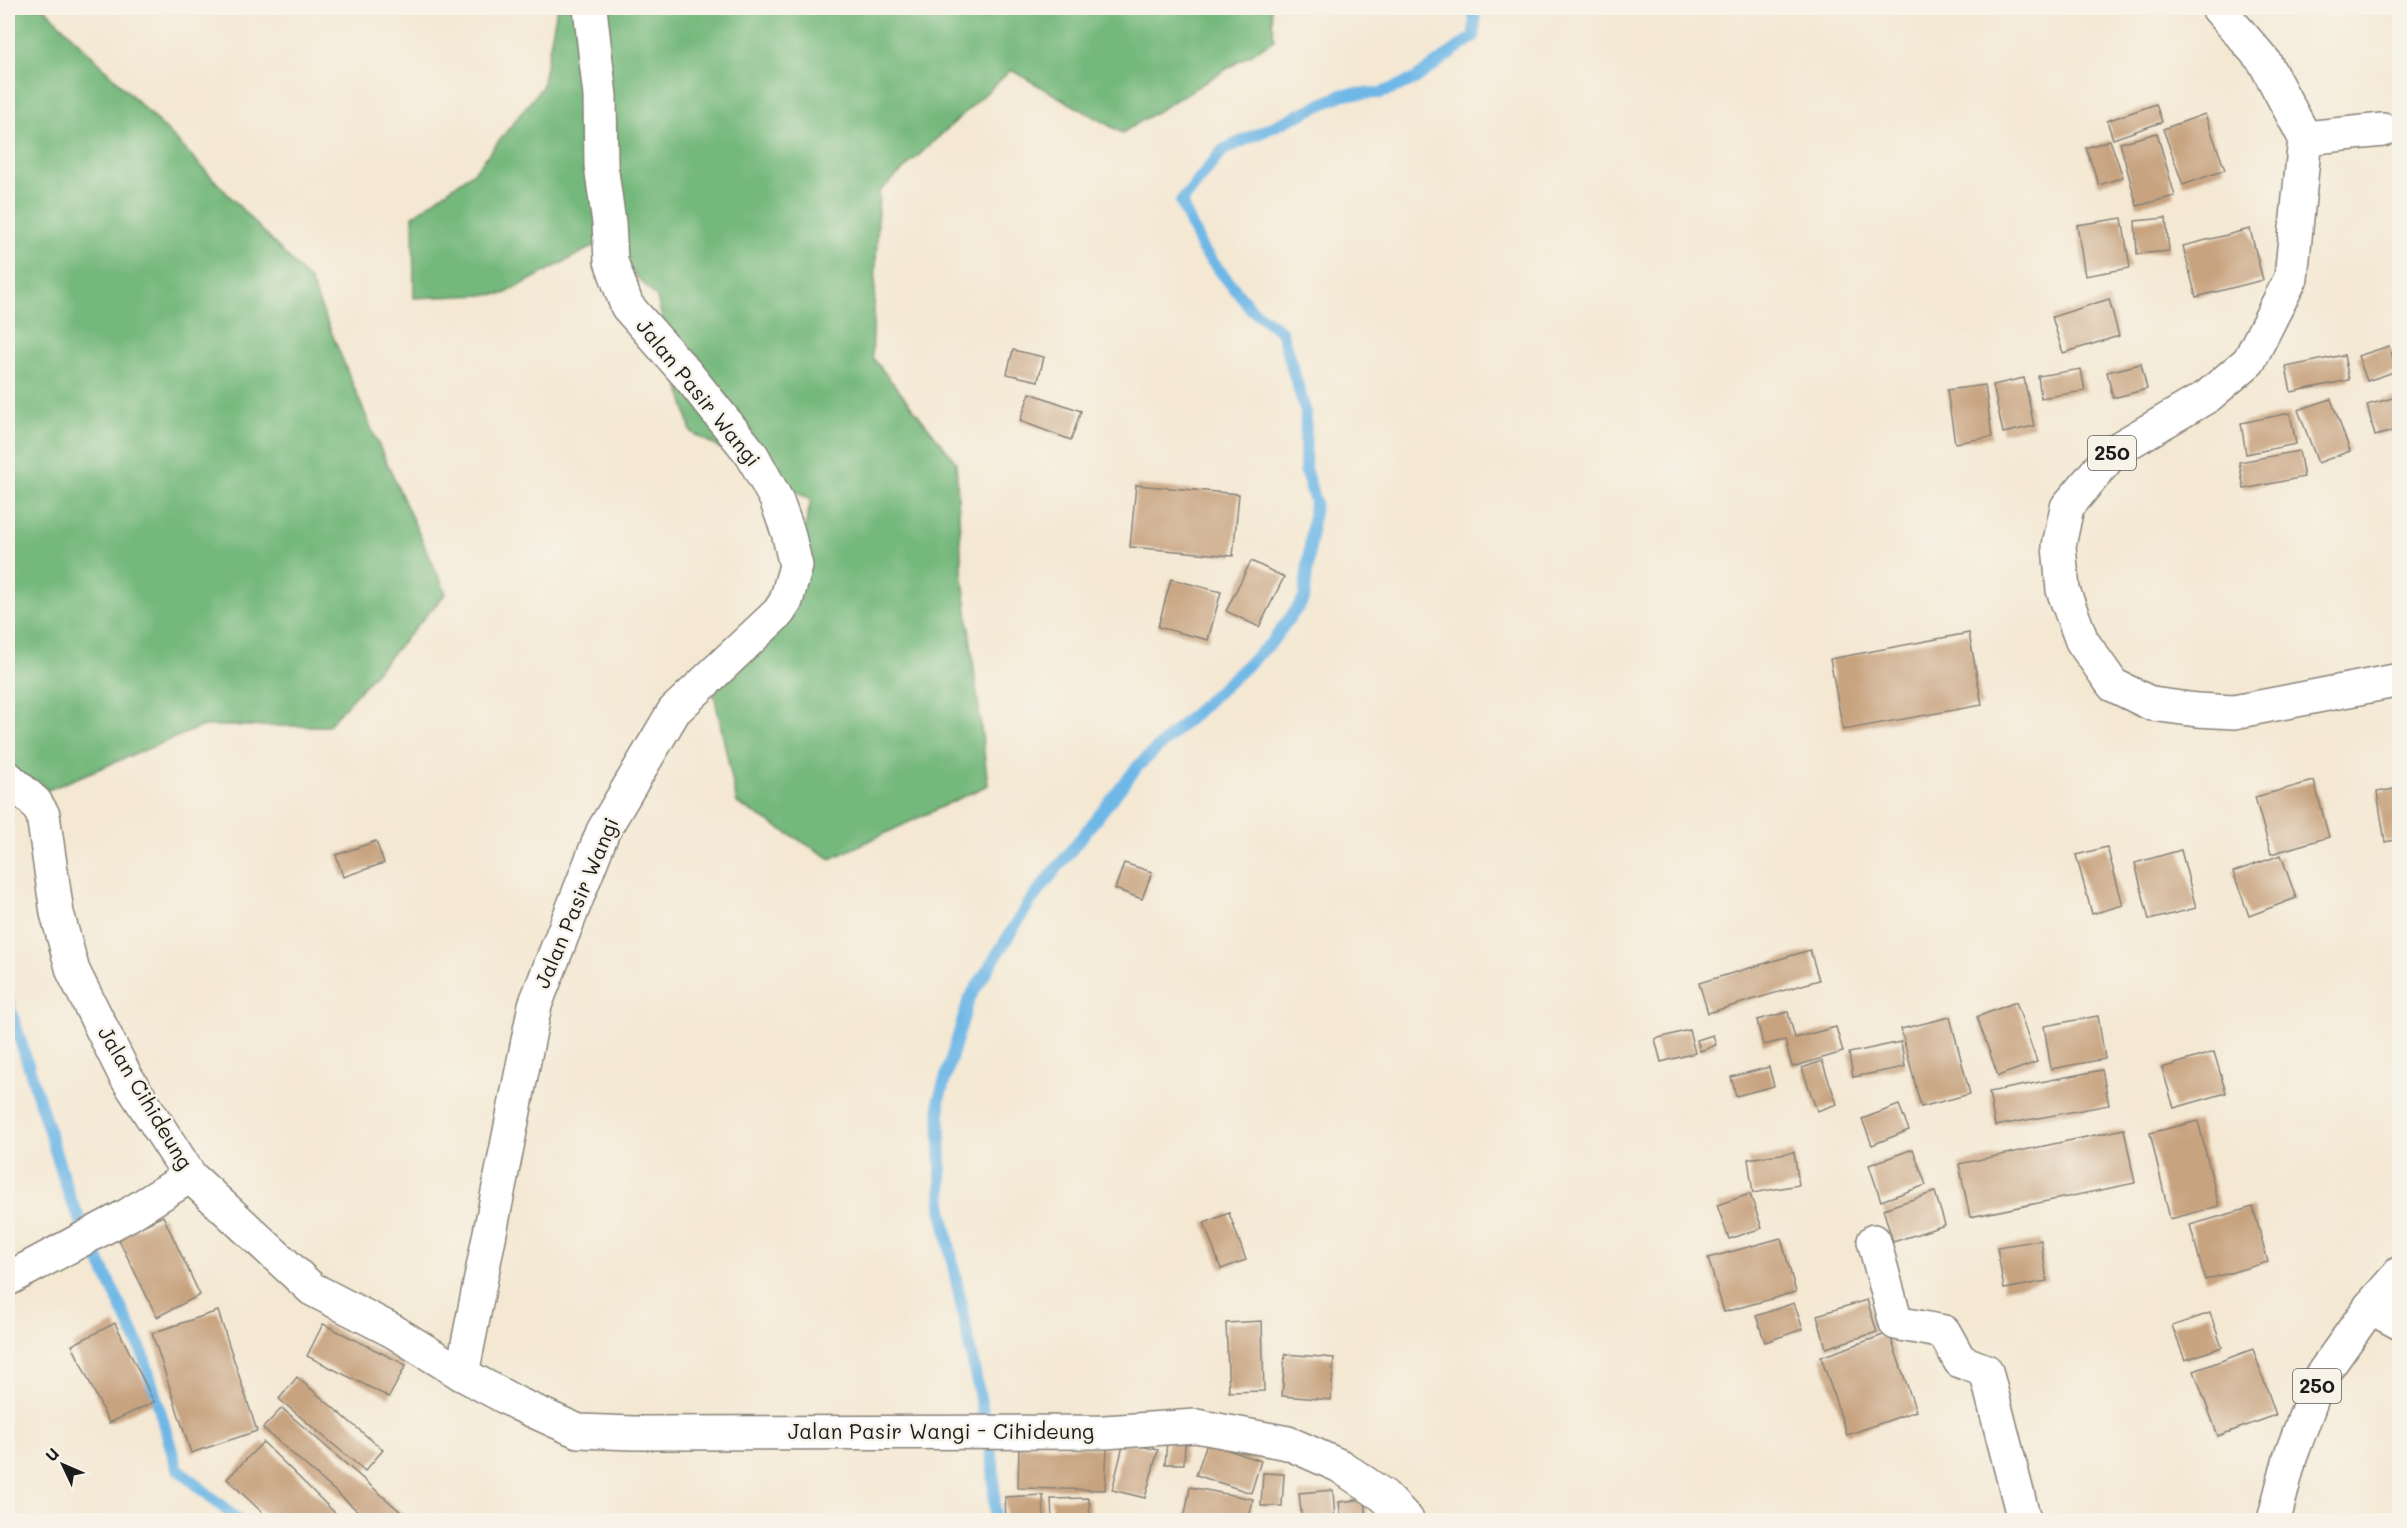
<svg xmlns="http://www.w3.org/2000/svg" width="2407" height="1528" font-family="Mali,sans-serif">
<rect width="100%" height="100%" fill="#f7f3e8"/>
<filter id="ink" filterUnits="userSpaceOnUse"><feTurbulence type="fractalNoise" baseFrequency=".0167" numOctaves="2"/><feDisplacementMap in="SourceGraphic" scale="12" xChannelSelector="R" yChannelSelector="G"/><feConvolveMatrix kernelMatrix="1 2 1 2 8 2 1 2 1" color-interpolation-filters="sRGB"/></filter>
<filter id="wash" filterUnits="userSpaceOnUse"><feTurbulence type="fractalNoise" baseFrequency=".008" numOctaves="4" result="noise"/><feDisplacementMap in="SourceGraphic" scale="24" xChannelSelector="R" yChannelSelector="G"/><feGaussianBlur stdDeviation="1.35" result="paint"/><feColorMatrix in="noise" values="0 0 0 0 0 0 0 0 0 0 0 0 0 0 0 0 0 1.4 0 .05"/><feComposite in="paint" operator="in"/></filter>
<g filter="url(#wash)">
<rect width="100%" height="100%" fill="#f4e8d3"/>
<!-- forest -->
<g fill="#74b87c" stroke="#486a4c" stroke-width="1.5">
<polygon points="8,8 44,8 186,150 310,281 371,428 446,593 328,726 203,726 38,794 8,761"/>
<polygon points="557,8 1271,8 1274,40 1122,133 1011,70 879,192 872,357 956,462 962,570 988,785 831,859 737,803 714,694 790,595 811,500 691,432 657,298 603,241 504,294 414,298 413,216 475,171 542,87"/>
</g>
<g fill="none" stroke-linecap="round" stroke-linejoin="round">
<!-- stream -->
<g stroke="#6eb7e6" stroke-width="12">
<polyline points="8,1001 70,1198 143,1354 177,1468 238,1520"/>
<polyline points="995,1520 993,1462 942,1210 939,1099 969,999 1030,902 1138,766 1271,643 1304,599 1315,502 1305,469 1306,413 1281,331 1251,309 1202,249 1181,202 1223,150 1344,94 1381,93 1415,79 1474,36 1475,19 1472,8"/>
</g>
</g>
<g id="blocks">
<!-- building -->
<g fill="#c7a37f">
<polygon points="2156,104 2162,122 2113,139 2107,121"/>
<polygon points="2205,114 2225,170 2183,185 2163,129"/>
<polygon points="2157,133 2175,196 2137,206 2120,143"/>
<polygon points="2110,140 2123,177 2099,185 2086,148"/>
<polygon points="2122,218 2130,268 2085,276 2077,225"/>
<polygon points="2166,218 2169,251 2137,254 2135,221"/>
<polygon points="2250,229 2263,280 2196,297 2183,246"/>
<polygon points="2109,299 2119,336 2063,353 2052,317"/>
<polygon points="2389,346 2397,371 2367,381 2358,356"/>
<polygon points="1013,350 1044,357 1038,381 1007,374"/>
<polygon points="2344,355 2349,380 2291,392 2286,367"/>
<polygon points="2141,364 2147,389 2113,398 2107,372"/>
<polygon points="2081,369 2085,391 2041,398 2038,376"/>
<polygon points="2024,378 2034,426 2003,433 1993,385"/>
<polygon points="1985,385 1992,437 1955,443 1947,390"/>
<polygon points="1030,393 1081,411 1071,440 1020,421"/>
<polygon points="2400,396 2400,429 2375,436 2367,405"/>
<polygon points="2331,399 2350,451 2318,463 2298,410"/>
<polygon points="2290,413 2296,444 2246,454 2241,423"/>
<polygon points="2299,451 2304,477 2244,489 2239,462"/>
<polygon points="1136,485 1239,494 1233,556 1130,547"/>
<polygon points="1251,561 1284,577 1259,627 1226,611"/>
<polygon points="1171,579 1221,592 1208,640 1158,627"/>
<polygon points="1969,633 1982,705 1843,730 1830,659"/>
<polygon points="2314,781 2329,837 2271,854 2255,797"/>
<polygon points="2400,788 2400,839 2385,842 2377,792"/>
<polygon points="376,841 384,863 343,877 336,855"/>
<polygon points="2107,847 2123,905 2092,914 2076,855"/>
<polygon points="2181,850 2196,908 2149,920 2135,863"/>
<polygon points="2281,855 2296,898 2249,916 2233,872"/>
<polygon points="1124,863 1152,872 1142,899 1115,889"/>
<polygon points="1810,950 1819,980 1708,1013 1699,983"/>
<polygon points="2016,1002 2037,1062 1998,1076 1977,1017"/>
<polygon points="1788,1012 1795,1038 1836,1027 1843,1052 1792,1067 1785,1040 1763,1045 1757,1020"/>
<polygon points="2098,1016 2105,1059 2051,1069 2044,1026"/>
<polygon points="1950,1017 1970,1094 1921,1107 1901,1029"/>
<polygon points="1689,1030 1695,1053 1661,1062 1655,1039"/>
<polygon points="1713,1035 1716,1045 1700,1051 1697,1040"/>
<polygon points="1901,1042 1905,1067 1853,1077 1849,1053"/>
<polygon points="2214,1052 2226,1093 2174,1108 2162,1068"/>
<polygon points="1822,1061 1837,1104 1817,1111 1802,1068"/>
<polygon points="1769,1067 1774,1086 1736,1096 1731,1077"/>
<polygon points="2102,1070 2109,1105 1995,1126 1989,1092"/>
<polygon points="1899,1105 1909,1130 1872,1145 1862,1119"/>
<polygon points="2198,1121 2219,1206 2170,1219 2150,1133"/>
<polygon points="2124,1129 2135,1183 1970,1217 1959,1164"/>
<polygon points="1913,1149 1926,1185 1881,1201 1869,1165"/>
<polygon points="1794,1152 1799,1185 1753,1193 1748,1159"/>
<polygon points="1935,1192 1945,1225 1893,1242 1883,1209"/>
<polygon points="1750,1194 1762,1228 1729,1239 1717,1205"/>
<polygon points="2253,1207 2268,1262 2205,1280 2190,1225"/>
<polygon points="1229,1213 1246,1260 1221,1269 1204,1223"/>
<polygon points="163,1216 200,1295 157,1317 118,1238"/>
<polygon points="1781,1238 1796,1292 1724,1312 1708,1258"/>
<polygon points="2041,1240 2047,1281 2004,1289 1997,1247"/>
<polygon points="1867,1300 1877,1332 1826,1348 1817,1315"/>
<polygon points="1794,1303 1803,1329 1765,1342 1756,1316"/>
<polygon points="218,1311 257,1431 191,1453 152,1333"/>
<polygon points="2210,1313 2222,1347 2185,1360 2172,1326"/>
<polygon points="1262,1321 1264,1391 1229,1392 1226,1323"/>
<polygon points="115,1323 154,1402 109,1423 72,1345"/>
<polygon points="323,1324 406,1365 389,1397 307,1356"/>
<polygon points="1889,1333 1916,1411 1847,1435 1821,1357"/>
<polygon points="2253,1349 2276,1415 2218,1436 2194,1371"/>
<polygon points="1285,1354 1334,1358 1331,1400 1282,1396"/>
<polygon points="297,1377 383,1450 365,1471 279,1399"/>
<polygon points="282,1408 410,1520 368,1520 263,1428"/>
<polygon points="263,1442 335,1513 328,1520 270,1520 227,1479"/>
<polygon points="1124,1442 1158,1450 1145,1498 1112,1490"/>
<polygon points="1167,1442 1185,1443 1184,1464 1165,1464"/>
<polygon points="1207,1443 1261,1461 1251,1493 1196,1475"/>
<polygon points="1019,1446 1107,1448 1105,1490 1018,1488"/>
<polygon points="1263,1473 1284,1474 1282,1506 1261,1506"/>
<polygon points="1190,1487 1253,1499 1249,1520 1184,1520"/>
<polygon points="1333,1490 1335,1520 1302,1520 1299,1493"/>
<polygon points="1043,1495 1044,1520 1006,1520 1005,1497"/>
<polygon points="1089,1498 1090,1520 1052,1520 1051,1499"/>
<polygon points="1365,1499 1367,1520 1341,1520 1339,1502"/>
<rect x="1253" y="1518" width="43" height="2"/>
</g>
</g>
</g>
<g filter="url(#ink)">
<use href="#blocks" fill-opacity="0" stroke="#888278" stroke-width="1.5"/>
<g fill="none" stroke-linecap="round" stroke-linejoin="round">
<defs>
<g id="minor">
<polyline points="2305,138 2383,130"/>
<polyline points="8,778 35,802 43,815 57,913 73,971 125,1075 190,1176 312,1289 393,1331 462,1374 518,1404 578,1431 634,1433 1104,1432 1196,1426 1288,1443 1340,1466 1384,1496 1407,1520"/>
<polyline points="1874,1241 1896,1323 1944,1332 1960,1361 1986,1371 2024,1520"/>
<polyline points="8,1279 128,1215 190,1176"/>
<polyline points="2370,1307 2400,1323"/>
<polyline points="462,1374 535,1005 603,831 674,711 779,612 786,601 796,566 788,532 776,499 752,455 687,374 627,306 611,261 609,223 601,165 600,96 590,8"/>
</g>
<g id="major">
<polyline points="2218,8 2264,61 2305,138 2291,278 2249,361 2208,396 2114,451 2067,507 2059,546 2063,590 2082,641 2113,685 2152,704 2197,710 2234,712 2400,680"/>
<polyline points="2274,1520 2290,1458 2319,1379 2370,1307 2400,1273"/>
</g>
</defs>
<!-- minor casing -->
<use href="#minor" stroke="#888278" stroke-width="36"/>
<!-- major casing -->
<use href="#major" stroke="#888278" stroke-width="36"/>
<!-- minor -->
<use href="#minor" stroke="#fff" stroke-width="33"/>
<!-- major -->
<use href="#major" stroke="#fff" stroke-width="33"/>
</g>
</g>
<g text-anchor="middle" stroke-width="5" stroke-linejoin="round" paint-order="stroke">
<!-- shield labels -->
<g fill="#f7f3e8" stroke="#5e5c59" stroke-width="1.5">
<rect x="2088" y="436" width="48" height="34" rx="4.5"/>
<rect x="2293" y="1369" width="48" height="34" rx="4.5"/>
</g>
<g font-size="20" font-weight="bold" fill="#1c1c1c">
<text x="2112" y="460">250</text>
<text x="2317" y="1393">250</text>
</g>
<!-- street labels -->
<g font-size="21" fill="#1c1c1c" stroke="#f7f3e8">
<text transform="translate(698 393) rotate(51)" y="7">Jalan Pasir Wangi</text>
<text transform="translate(577 903) rotate(-67)" y="7">Jalan Pasir Wangi</text>
<text transform="translate(145 1098) rotate(59)" y="7">Jalan Cihideung</text>
<text x="941" y="1439">Jalan Pasir Wangi - Cihideung</text>
</g>
</g>
<!-- margin -->
<rect width="2407" height="1528" fill="none" stroke="#f7f3e8" stroke-width="30"/>
<!-- north arrow -->
<g transform="translate(63 1465) rotate(314)" stroke="#f7f3e8" stroke-width="4.5" paint-order="stroke">
<path d="M0-4.5L10 22L0 15L-10 22Z" fill="#1c1c1c"/>
<text y="-9" font-size="16" font-weight="bold" text-anchor="middle" fill="#1c1c1c">U</text>
</g>
</svg>
